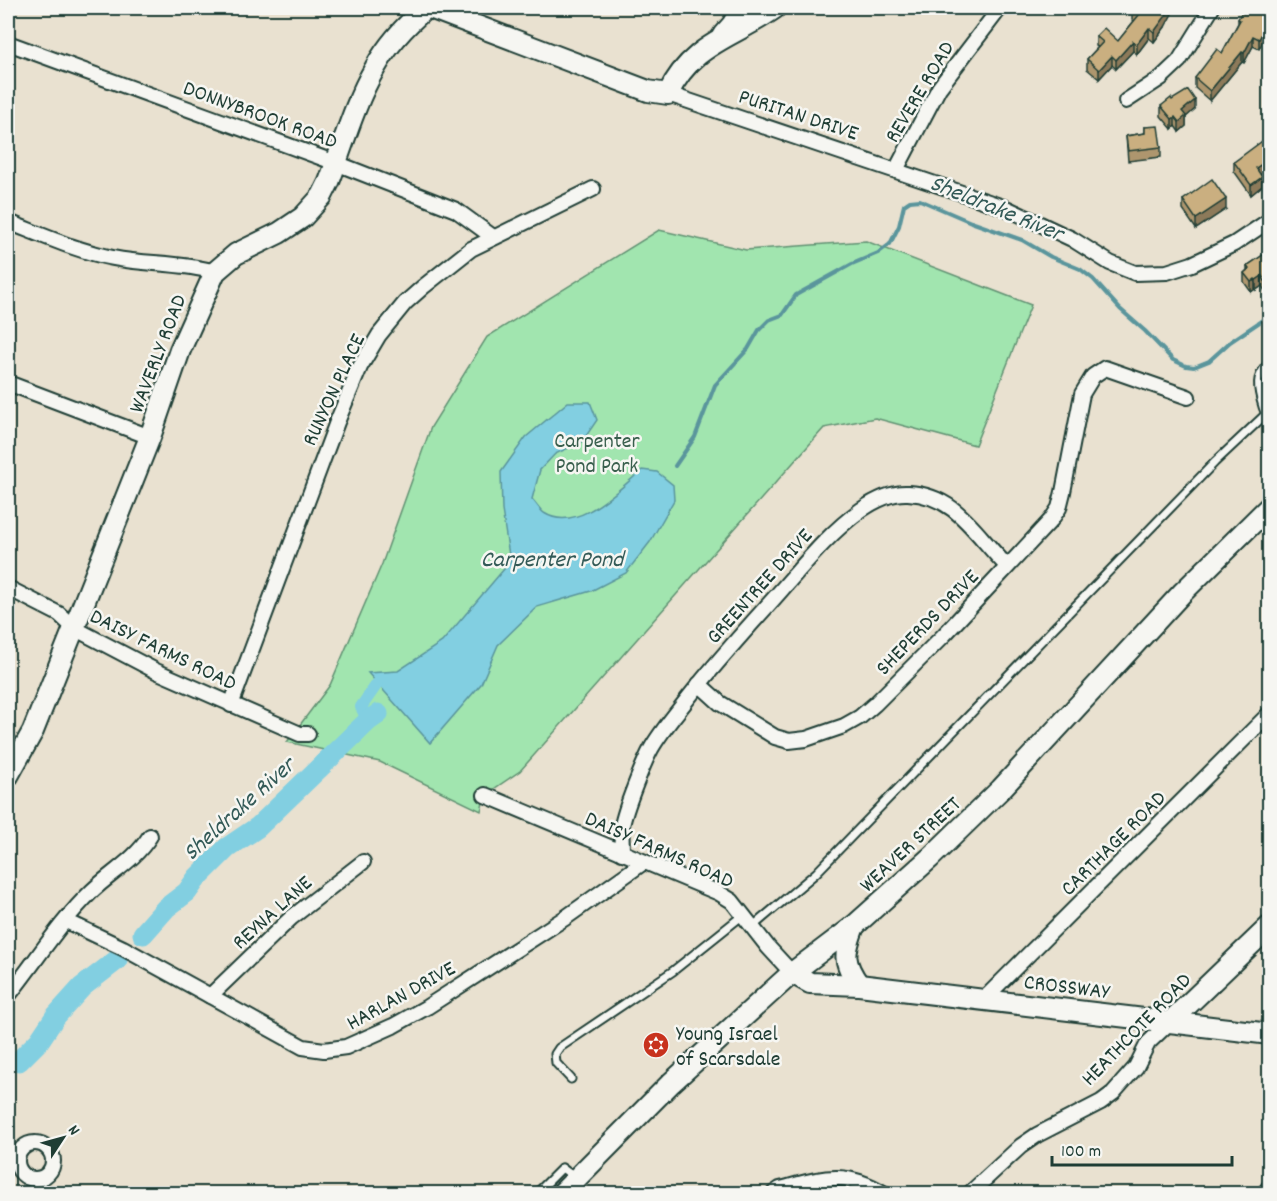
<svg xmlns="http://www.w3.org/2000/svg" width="1277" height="1201" font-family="Dekko,sans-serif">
<rect width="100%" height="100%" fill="#e9e1d0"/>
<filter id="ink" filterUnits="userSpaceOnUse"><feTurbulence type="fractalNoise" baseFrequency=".0167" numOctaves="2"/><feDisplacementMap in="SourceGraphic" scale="12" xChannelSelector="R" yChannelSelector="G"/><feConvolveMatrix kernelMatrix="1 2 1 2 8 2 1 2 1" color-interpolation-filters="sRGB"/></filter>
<g filter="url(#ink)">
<!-- green -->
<polygon fill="#a1e5af" stroke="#609172" stroke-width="1.5" points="659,230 746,250 866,241 1031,305 975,445 875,418 824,428 520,771 485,795 481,811 380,762 287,742 330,685 382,564 431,427 487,337"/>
<!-- water -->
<path fill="#82cfe1" stroke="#5a959c" stroke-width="1.5" d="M568 402H590L597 420 582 442 555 454 540 470 532 499C536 503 540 510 544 513 577 534 618 490 642 470L657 472 673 485 674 500 650 542 626 573 591 591 537 607 498 645 481 684 430 743 368 673 398 671 442 642 510 562 502 510 501 472 526 437Z"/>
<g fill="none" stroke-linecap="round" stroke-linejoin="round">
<!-- stream -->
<polyline stroke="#5a959c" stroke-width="4" points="675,466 695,437 715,385 748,349 759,330 769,320 782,315 796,295 852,264 878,253 890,244 899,226 904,205 910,201 920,200 971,222 1022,240 1051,257 1080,269 1093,279 1120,309 1145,331 1173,360 1186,366 1194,367 1209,361 1230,342 1270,315"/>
<!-- canal -->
<polyline stroke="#82cfe1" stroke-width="12" points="368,721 361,707 377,684"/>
<!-- river -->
<g stroke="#82cfe1" stroke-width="21">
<polyline points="143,934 166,908 187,892 197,878 227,848 258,827 368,721 378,714"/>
<polyline points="19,1061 39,1041 55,1017 82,987 117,960"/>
</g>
<defs>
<g id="lane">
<path d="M1270 363C1264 367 1261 372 1259 379 1257 387 1263 414 1270 420"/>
<polyline points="752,927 816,873 1215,462 1265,415"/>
<polyline points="571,1079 556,1063 555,1054 559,1048 673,971 743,915"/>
<polyline points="536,1194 562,1168 574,1177"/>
</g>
<g id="street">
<polyline points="8,43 336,163 456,210 493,237"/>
<polyline points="668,94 1006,208 1072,239 1110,263 1135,273 1167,272 1192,264 1234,244 1270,220"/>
<polyline points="1126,101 1161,78 1179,61 1212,8"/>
<polyline points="896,170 939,88 1000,8"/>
<path d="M8 222C42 235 77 251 113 258 148 265 180 262 215 272"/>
<polyline points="8,383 150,437"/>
<polyline points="8,588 59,614 74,628 156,671 300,734 308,734"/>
<polyline points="699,684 720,703 775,737 789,741 806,739 844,726 860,717 875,704 944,635 1051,520 1059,508 1063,492 1082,394 1093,376 1105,368 1188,397"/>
<polyline points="231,705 337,422 360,367 379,335 405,303 423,287 471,249 593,189"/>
<polyline points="485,795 719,893 732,901 768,947 792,973"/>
<path d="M622 853C622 844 621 834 622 826 625 809 643 764 651 749 661 731 676 714 689 697 714 665 741 635 769 604 798 572 826 535 861 510 874 501 892 492 908 493 957 495 976 536 1007 566"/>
<polyline points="66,921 123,948 303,1047 324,1050 346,1047 393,1026 427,1007 565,918 644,862"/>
<path d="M8 996C36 961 60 922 92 891 112 872 135 860 150 836"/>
<polyline points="210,996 291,918 363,862"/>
<polyline points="984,999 1270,713"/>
<circle cx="35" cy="1161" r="18"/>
<path d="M773 1194 780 1189C823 1178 844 1169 885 1194"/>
<polyline points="969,1194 1021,1146 1037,1135 1101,1102 1113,1093 1136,1067 1148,1043 1171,1021"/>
<polyline points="1264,1194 1270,1186"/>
</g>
<g id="secondary">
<path d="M430 8 648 91 668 94C692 43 733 38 775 8"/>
<polyline points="723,35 732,25 742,8"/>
<path d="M8 776 33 731 150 437 180 350 215 272 236 254 279 233 303 217 322 196 329 182C343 145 355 102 375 68 387 46 407 24 426 8"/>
<path d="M854 926C844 953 842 961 859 985"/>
<polyline points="792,973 810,983 859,985 1270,1034"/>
<polyline points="1171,1021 1270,926"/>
<polyline points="561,1194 671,1083 792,973 854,926 930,858 1001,789 1183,592 1270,506"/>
</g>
</defs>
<!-- lane casing -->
<use href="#lane" stroke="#1f3d34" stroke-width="11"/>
<!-- street casing -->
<use href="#street" stroke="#1f3d34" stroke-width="18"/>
<!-- secondary casing -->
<use href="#secondary" stroke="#1f3d34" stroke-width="24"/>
<!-- lane -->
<use href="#lane" stroke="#f6f6f2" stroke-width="7"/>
<!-- street -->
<use href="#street" stroke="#f6f6f2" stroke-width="14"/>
<!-- secondary -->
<use href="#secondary" stroke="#f6f6f2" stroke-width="20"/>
</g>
<!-- wall -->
<g fill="#ae966e" stroke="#1f3d34" stroke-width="1.5">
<polygon points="1269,8 1259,49 1253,46 1244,63 1242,62 1210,101 1195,88 1195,78 1222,53 1238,23 1238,19"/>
<polygon points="1132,9 1165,27 1154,42 1149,38 1137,54 1133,51 1116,69 1112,65 1099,79 1087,69 1087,59 1098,47 1096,46 1096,36 1118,41 1134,21 1132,19"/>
<polygon points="1172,100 1195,109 1186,117 1186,126 1179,132 1175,126 1172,129 1161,116 1161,106"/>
<polygon points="1145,127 1161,147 1161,157 1128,161 1126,136 1145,133"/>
<polygon points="1234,162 1269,168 1261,174 1262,186 1251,195 1234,171"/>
<polygon points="1183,200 1226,209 1196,229 1183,210"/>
<polygon points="1269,251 1269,291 1266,293 1262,286 1256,290 1255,289 1251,292 1244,282 1244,273 1247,270 1247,266"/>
</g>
<!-- shaded-wall -->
<g fill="#8d7a5a" stroke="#1f3d34" stroke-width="1.5">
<polygon points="1170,8 1175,8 1165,27 1154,42 1154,32"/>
<polygon points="1269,20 1269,30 1259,49 1259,39"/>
<polygon points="1149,28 1149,38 1137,54 1137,44"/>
<polygon points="1253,36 1253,46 1244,63 1244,53"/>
<polygon points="1133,41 1133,51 1116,69 1116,60"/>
<polygon points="1242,52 1242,62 1210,101 1210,91"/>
<polygon points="1112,56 1112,65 1099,79 1099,70"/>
<polygon points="1195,100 1195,109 1186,117 1186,126 1179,132 1179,122 1182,111"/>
<polygon points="1175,117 1175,126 1172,129 1172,119"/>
<polygon points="1269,159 1269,168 1256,178 1256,168"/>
<polygon points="1262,177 1262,186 1251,195 1251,185"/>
<polygon points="1226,199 1226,209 1196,229 1196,219"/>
<polygon points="1262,276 1262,286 1256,290 1256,280"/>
<polygon points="1255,279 1255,289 1251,292 1251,282"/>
<polygon points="1269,281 1269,291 1266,293 1266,283"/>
</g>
<!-- building -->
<g fill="#caaf80" stroke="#1f3d34" stroke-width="1.5">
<polygon points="1133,8 1170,8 1165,17 1154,32 1149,28 1137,44 1133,41 1116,60 1112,56 1099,70 1087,59 1103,42 1096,36 1104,28 1118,41 1139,15 1132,9"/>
<polygon points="1244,8 1269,8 1269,20 1259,39 1253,36 1244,53 1242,52 1210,91 1195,78 1217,49 1222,53 1240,20 1238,19"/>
<polygon points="1188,90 1195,100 1182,111 1186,116 1179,122 1175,117 1172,119 1161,106 1171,98 1172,100"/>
<polygon points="1158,126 1161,147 1128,151 1126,136 1145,133 1145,127"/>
<polygon points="1269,136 1269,159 1256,168 1262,177 1251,185 1234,162"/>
<polygon points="1212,179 1226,199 1196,219 1183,200"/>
<polygon points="1269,251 1269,281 1266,283 1262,276 1256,280 1255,279 1251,282 1244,273 1249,269 1247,266"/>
</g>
</g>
<!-- icons -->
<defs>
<symbol id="synagogue-disc" viewBox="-11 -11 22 22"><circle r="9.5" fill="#c8321e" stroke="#f6f6f2"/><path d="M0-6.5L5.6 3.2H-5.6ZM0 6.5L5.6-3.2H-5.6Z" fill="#fff"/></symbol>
</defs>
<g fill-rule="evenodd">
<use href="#synagogue-disc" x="641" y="1030" width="30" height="30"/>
</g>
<g text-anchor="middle" stroke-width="5" stroke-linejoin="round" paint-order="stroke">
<!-- street labels -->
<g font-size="22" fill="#1f3d34" stroke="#f6f6f2">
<text transform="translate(918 91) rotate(-59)" y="8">REVERE ROAD</text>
<text transform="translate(261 113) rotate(20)" y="8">DONNYBROOK ROAD</text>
<text transform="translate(799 113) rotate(18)" y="8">PURITAN DRIVE</text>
<text transform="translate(156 353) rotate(-69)" y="8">WAVERLY ROAD</text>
<text transform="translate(332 389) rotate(-65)" y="8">RUNYON PLACE</text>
<text transform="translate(758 585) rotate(-48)" y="8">GREENTREE DRIVE</text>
<text transform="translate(926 621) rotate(-46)" y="8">SHEPERDS DRIVE</text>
<text transform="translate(164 648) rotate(26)" y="8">DAISY FARMS ROAD</text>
<text transform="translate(1112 842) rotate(-45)" y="8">CARTHAGE ROAD</text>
<text transform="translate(909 843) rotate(-43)" y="8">WEAVER STREET</text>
<text transform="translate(660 848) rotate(24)" y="8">DAISY FARMS ROAD</text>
<text transform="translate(271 911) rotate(-42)" y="8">REYNA LANE</text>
<text transform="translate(1067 985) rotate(7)" y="8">CROSSWAY</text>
<text transform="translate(400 994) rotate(-29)" y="8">HARLAN DRIVE</text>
<text transform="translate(1135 1028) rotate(-46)" y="8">HEATHCOTE ROAD</text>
</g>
<!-- park labels -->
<g font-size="22" fill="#395f4d" stroke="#f6f6f2">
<text x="597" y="447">Carpenter<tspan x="597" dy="25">Pond Park</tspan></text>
</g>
<!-- poi labels -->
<g font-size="22" fill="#1f3d34" stroke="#f6f6f2" text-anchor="start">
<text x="676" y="1040">Young Israel<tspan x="676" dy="25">of Scarsdale</tspan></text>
</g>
<!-- water labels -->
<g font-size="24" font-style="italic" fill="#335a57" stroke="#f6f6f2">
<text transform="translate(997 207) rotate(22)" y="8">Sheldrake River</text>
<text x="552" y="566">Carpenter Pond</text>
<text transform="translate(238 808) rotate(-42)" y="8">Sheldrake River</text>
</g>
</g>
<!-- margin -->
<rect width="1277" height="1201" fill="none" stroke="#f6f6f2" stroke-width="30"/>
<rect x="15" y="15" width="1247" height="1171" fill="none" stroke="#1f3d34" stroke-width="2" filter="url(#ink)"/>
<!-- north arrow -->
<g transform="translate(63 1138) rotate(54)" stroke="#f6f6f2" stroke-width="4.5" paint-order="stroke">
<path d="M0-4.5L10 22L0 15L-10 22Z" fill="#1f3d34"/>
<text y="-9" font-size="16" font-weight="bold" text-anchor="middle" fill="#1f3d34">N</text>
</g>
<!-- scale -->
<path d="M1052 1156v9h180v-9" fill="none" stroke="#1f3d34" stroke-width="3"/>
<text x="1061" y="1156" font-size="18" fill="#1f3d34" stroke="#f6f6f2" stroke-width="4.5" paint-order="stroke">100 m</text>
</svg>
